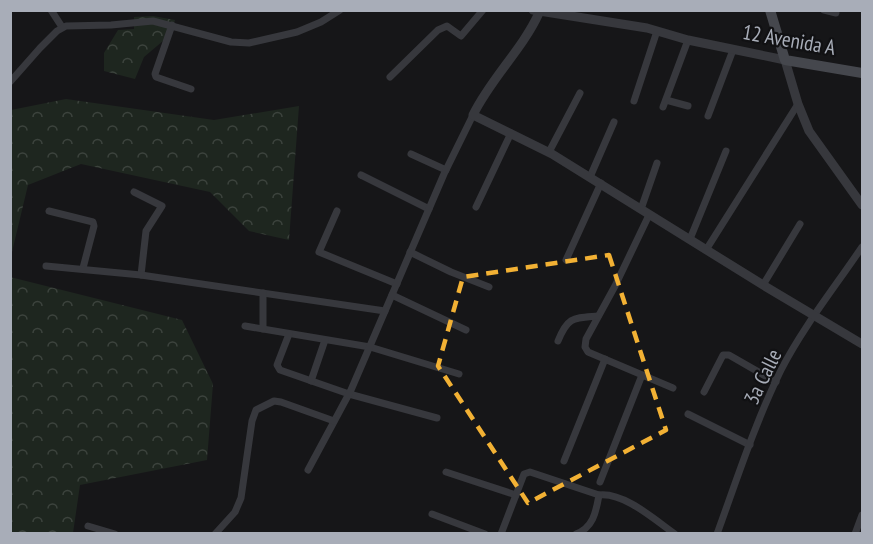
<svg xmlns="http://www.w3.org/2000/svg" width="873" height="544" font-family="'PT Sans Narrow',sans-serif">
<defs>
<pattern id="forest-crowns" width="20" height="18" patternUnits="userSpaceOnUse" patternTransform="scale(1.5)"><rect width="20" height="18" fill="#1e261f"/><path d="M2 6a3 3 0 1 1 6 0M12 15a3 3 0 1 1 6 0" fill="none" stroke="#3c433d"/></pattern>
</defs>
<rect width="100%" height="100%" fill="#161618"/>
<!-- forest -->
<g fill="url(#forest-crowns)">
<polygon points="153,16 175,20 170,35 144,57 135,79 104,71 104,53 118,30 134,29 134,17"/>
<polygon points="66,99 214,120 299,106 289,240 249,231 210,192 81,164 28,185 11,256 11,110"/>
<polygon points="10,277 182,320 213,384 207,460 80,485 73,533 11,533"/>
</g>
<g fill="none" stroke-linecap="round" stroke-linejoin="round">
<!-- minor -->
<g stroke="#37383d" stroke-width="7">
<polyline points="51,10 62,27"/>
<polyline points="824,10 836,13"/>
<polyline points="172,25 155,74 156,77 191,89"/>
<polyline points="390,77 438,30 447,26 461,36 483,10"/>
<polyline points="10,82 40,48 57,31 66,26 111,25 153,21 231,42 249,43 297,32 321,22 340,10"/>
<polyline points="666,100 688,106"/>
<polyline points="634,101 657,31"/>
<polyline points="663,107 688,40"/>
<polyline points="708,116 733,50"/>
<polyline points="549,152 580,93"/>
<polyline points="411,154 446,170"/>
<polyline points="361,175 429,209"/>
<polyline points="590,177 614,122"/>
<polyline points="134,192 162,206 146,231 141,275"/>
<polyline points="476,207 511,133"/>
<polyline points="641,209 657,163"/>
<polyline points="49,211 93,222 94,226 83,268"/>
<polyline points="337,211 319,252 397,284"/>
<polyline points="649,215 615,286 586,339 585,347 588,352 673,388"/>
<polyline points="690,239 726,151"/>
<polyline points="706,250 798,104"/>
<polyline points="410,252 451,272 489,287"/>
<polyline points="566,260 601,183"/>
<polyline points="46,266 141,275 385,311"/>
<polyline points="763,285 800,224"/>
<polyline points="392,295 466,330"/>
<polyline points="245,326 370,347 459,374"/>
<polyline points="263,329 263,293"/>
<polyline points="289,334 277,365 280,370 349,394 437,418"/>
<path d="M558 341C568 316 574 318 598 316"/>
<polyline points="311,381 325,340"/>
<polyline points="704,392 723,355 729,355 776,382"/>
<polyline points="688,414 750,445"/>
<polyline points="564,461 605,359"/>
<polyline points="308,470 351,390 444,174 473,115"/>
<polyline points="446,472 516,495"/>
<polyline points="600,482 642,375"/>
<polyline points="432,514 485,534"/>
<polyline points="88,526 115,534"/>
<polyline points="215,534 235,512 241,498 252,421 256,410 274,401 281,402 334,421"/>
<path d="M501 534 524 474 530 472 599 495C624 492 655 520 675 534"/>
<path d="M576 534C594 527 596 511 599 495"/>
<path d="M717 534C737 479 755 423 781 370 803 327 835 287 862 247"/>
<polyline points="855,534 862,515"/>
</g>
<!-- tertiary -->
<g stroke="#37383d" stroke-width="9">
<polyline points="533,10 647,28 688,40 785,60 798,104 809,131 862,205"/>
<path d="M539 13C522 50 491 78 473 115L552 154 763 285 862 344"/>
</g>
<!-- secondary -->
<polyline stroke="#45474d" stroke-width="10" points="770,10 785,60 862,73"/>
</g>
<!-- marked area -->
<path fill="none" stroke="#f2b134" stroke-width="4.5" stroke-dasharray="12 8" stroke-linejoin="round" d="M609 255 666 430 528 503 438 366 463 277Z"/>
<g text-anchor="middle" stroke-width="4.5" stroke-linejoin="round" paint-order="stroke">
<!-- street labels -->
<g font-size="21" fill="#a8adb8" stroke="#111113">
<text transform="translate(789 40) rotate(10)" y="7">12 Avenida A</text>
<text transform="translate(763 377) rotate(-64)" y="7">3a Calle</text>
</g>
</g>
<!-- border -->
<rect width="873" height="544" fill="none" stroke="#a8adb8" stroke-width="24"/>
</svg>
